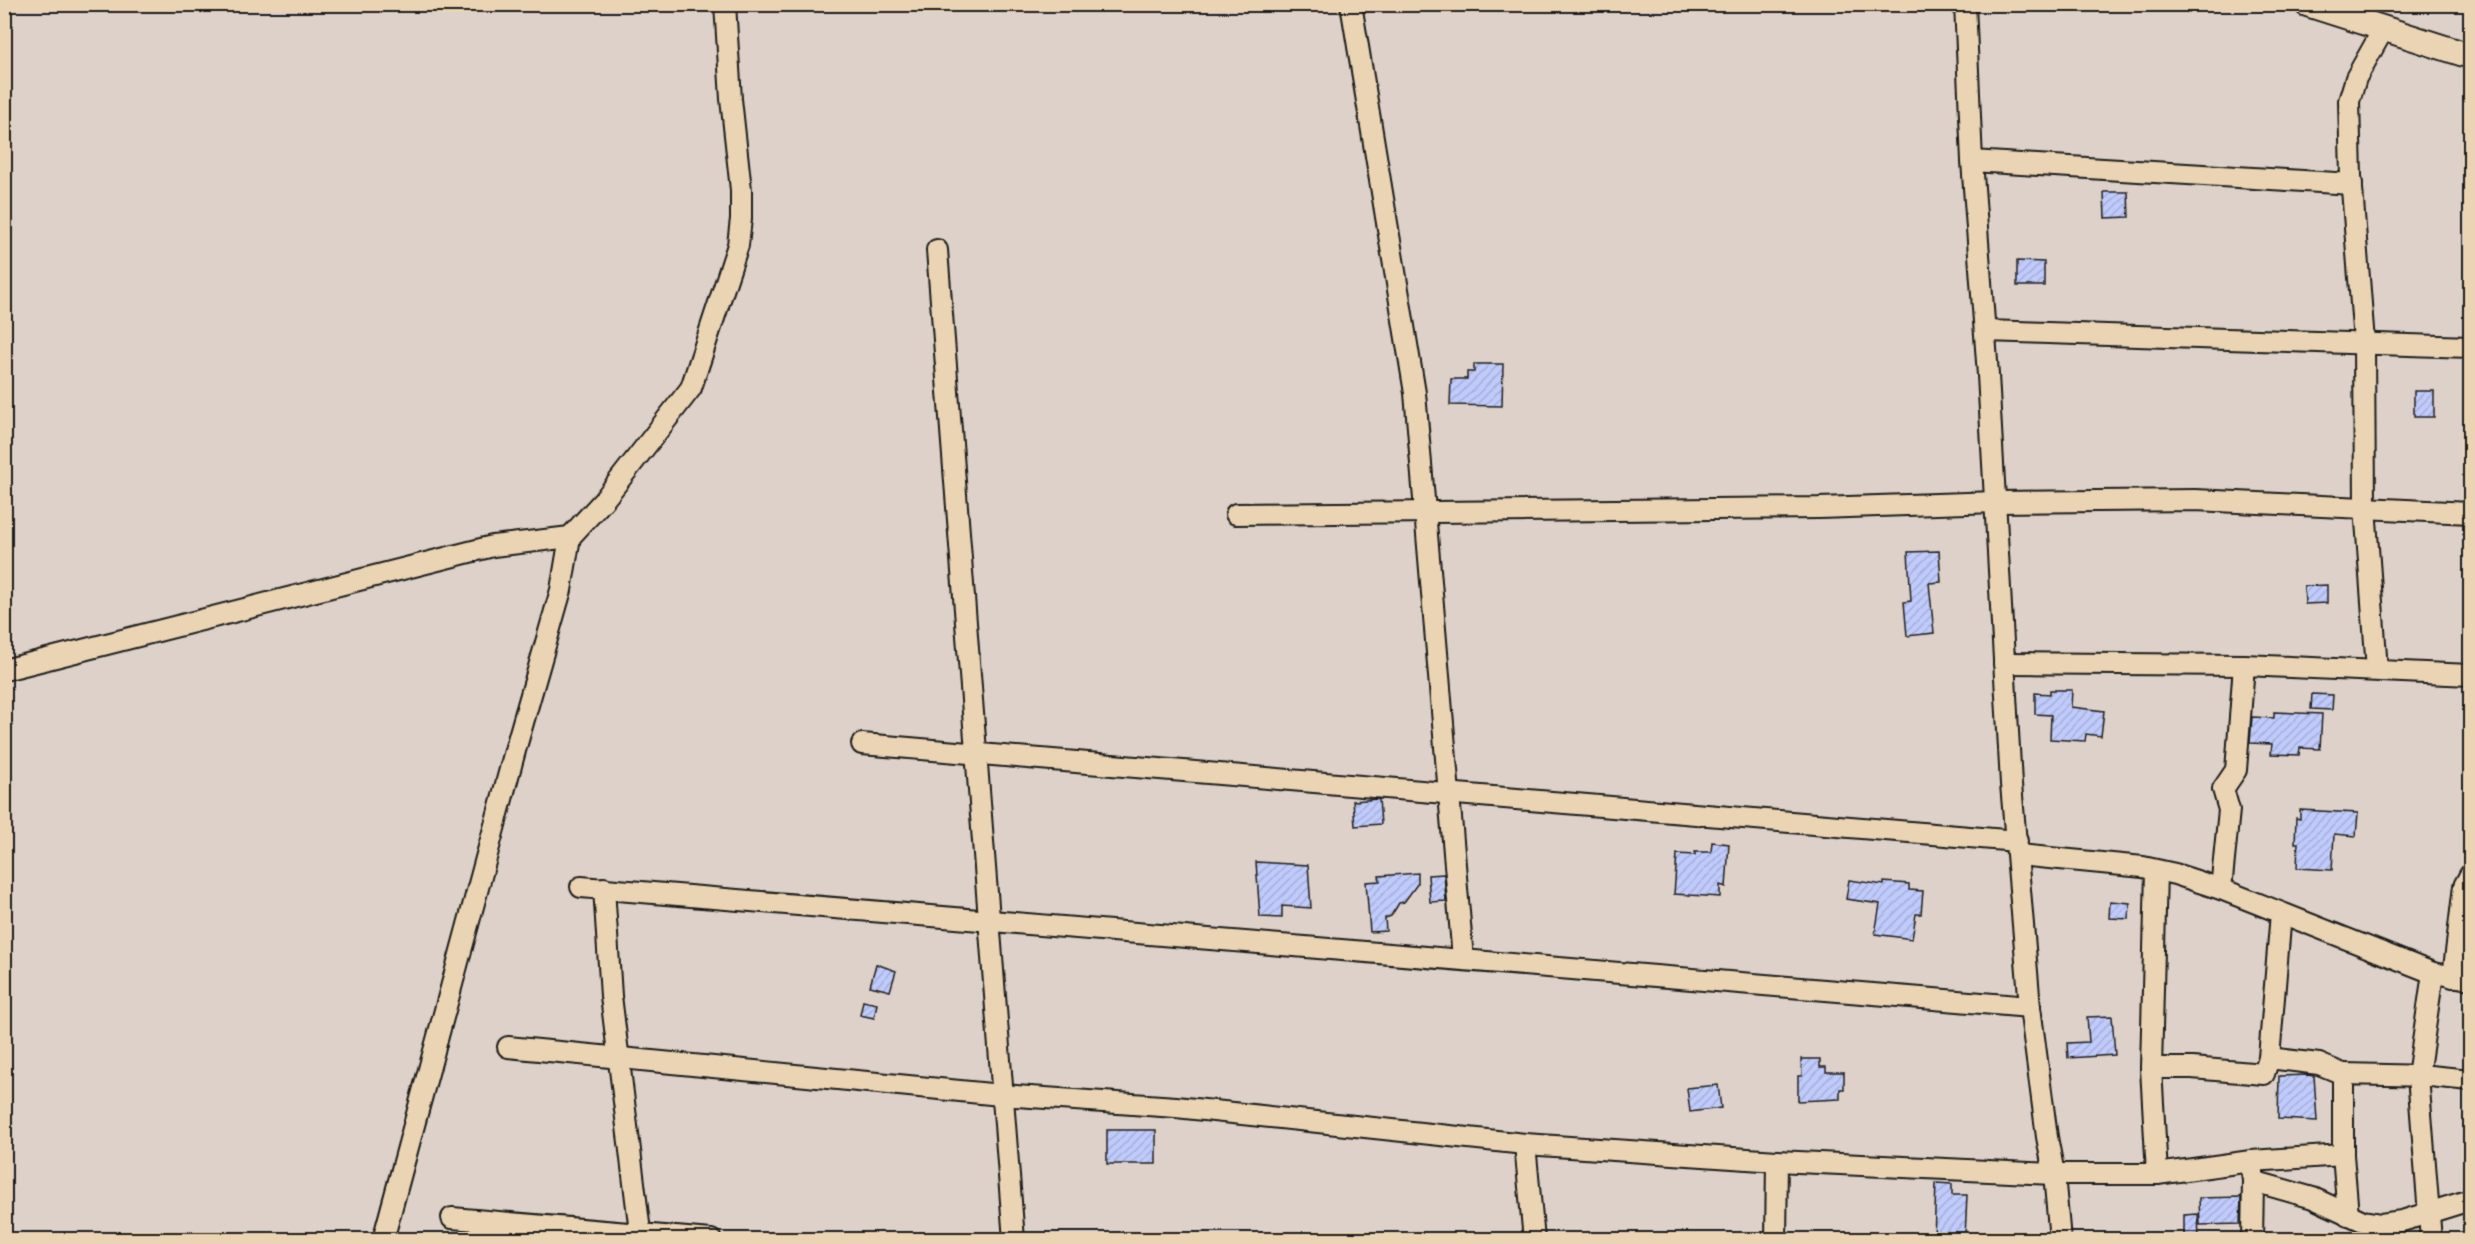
<svg xmlns="http://www.w3.org/2000/svg" width="2475" height="1244" font-family="'Playpen Sans',sans-serif">
<defs>
<pattern id="building-hatch" width="6" height="6" patternUnits="userSpaceOnUse" patternTransform="scale(1.5)"><rect width="6" height="6" fill="#c0cbfc"/><path d="M-1 1l2-2M0 6l6-6M5 7l2-2" fill="none" stroke="#a4aed7"/></pattern>
</defs>
<rect width="100%" height="100%" fill="#ddd1c9"/>
<filter id="ink" filterUnits="userSpaceOnUse"><feTurbulence type="fractalNoise" baseFrequency=".0167" numOctaves="2"/><feDisplacementMap in="SourceGraphic" scale="12" xChannelSelector="R" yChannelSelector="G"/><feConvolveMatrix kernelMatrix="1 2 1 2 8 2 1 2 1" color-interpolation-filters="sRGB"/></filter>
<g filter="url(#ink)">
<!-- building -->
<g fill="url(#building-hatch)" stroke="#1c1c1c" stroke-width="1.5">
<polygon points="2104,192 2128,192 2129,217 2105,218"/>
<polygon points="2017,261 2044,262 2044,286 2017,286"/>
<polygon points="1474,364 1503,364 1502,406 1450,405 1451,379 1467,379 1467,372 1474,372"/>
<rect x="2414" y="391" width="20" height="26"/>
<polygon points="1939,551 1941,582 1929,583 1934,633 1907,636 1904,602 1911,601 1908,552"/>
<polygon points="2327,585 2327,603 2305,604 2304,586"/>
<polygon points="2050,690 2072,690 2071,707 2104,711 2101,736 2086,734 2085,741 2050,739 2051,715 2035,714 2035,693 2050,694"/>
<polygon points="2312,694 2333,695 2332,710 2311,709"/>
<polygon points="2274,712 2322,714 2320,749 2300,748 2299,755 2271,754 2272,744 2250,743 2252,717 2274,718"/>
<polygon points="1379,799 1381,824 1355,826 1353,801"/>
<polygon points="2300,810 2358,813 2356,836 2334,834 2332,870 2297,868 2298,843 2295,843 2296,818 2300,819"/>
<polygon points="1712,842 1729,844 1726,887 1720,885 1720,897 1674,894 1677,854 1695,855 1695,852 1711,852"/>
<polygon points="1256,862 1308,865 1311,908 1282,906 1282,918 1260,917"/>
<polygon points="1418,873 1418,883 1404,902 1399,903 1391,916 1385,918 1386,931 1370,932 1366,882 1380,881 1379,876"/>
<polygon points="1444,874 1446,901 1430,902 1428,875"/>
<polygon points="1849,880 1884,885 1884,882 1909,884 1909,890 1923,891 1921,914 1916,914 1912,939 1875,934 1880,904 1846,899"/>
<polygon points="2110,901 2130,903 2129,919 2109,918"/>
<polygon points="876,964 896,971 890,991 870,986"/>
<polygon points="863,1001 877,1004 874,1018 860,1015"/>
<polygon points="2112,1016 2115,1055 2068,1058 2067,1043 2089,1042 2087,1017"/>
<polygon points="1801,1059 1820,1059 1820,1067 1826,1067 1826,1072 1844,1072 1844,1089 1840,1089 1840,1099 1798,1101 1798,1076 1802,1076"/>
<polygon points="2307,1075 2314,1076 2317,1121 2278,1119 2279,1076"/>
<polygon points="1718,1085 1721,1108 1690,1112 1687,1088"/>
<rect x="1107" y="1130" width="49" height="34"/>
<polygon points="1936,1183 1952,1184 1952,1195 1967,1195 1965,1237 1956,1237 1956,1239 1934,1239"/>
<polygon points="2241,1197 2240,1224 2200,1225 2199,1198"/>
<polygon points="2198,1214 2199,1239 2184,1239 2184,1215"/>
</g>
<g fill="none" stroke-linecap="round" stroke-linejoin="round">
<defs>
<g id="minor">
<polyline points="1351,4 1415,393 1463,959"/>
<polyline points="1965,4 1972,161 1988,375 2011,784 2030,1007 2047,1137 2054,1174 2060,1240"/>
<polyline points="1972,161 2352,184"/>
<polyline points="937,250 1014,1240"/>
<polyline points="1985,331 2470,347"/>
<polyline points="1236,514 1819,508 1996,502 2195,500 2470,513"/>
<polyline points="2004,663 2244,665 2470,675"/>
<polyline points="4,670 493,546 570,537"/>
<polyline points="2377,670 2365,507 2364,342 2351,176 2349,101 2356,78 2384,28"/>
<polyline points="862,744 2017,841"/>
<polyline points="2019,855 2143,867 2175,874 2221,889 2433,973 2470,979"/>
<polyline points="2156,871 2151,1068 2157,1174"/>
<polyline points="581,887 2030,1007"/>
<polyline points="604,888 611,996 641,1240"/>
<polyline points="2221,889 2229,810 2223,789 2236,770 2244,665"/>
<polyline points="2453,977 2464,886 2470,875"/>
<polyline points="508,1047 1001,1095 1176,1107 1525,1144 1777,1161 2054,1174 2157,1174 2251,1161 2253,1181 2313,1198 2363,1221 2381,1224 2402,1221 2470,1200"/>
<polyline points="2269,1058 2319,1064 2343,1074"/>
<polyline points="2151,1068 2192,1068 2264,1074 2269,1058 2281,913"/>
<polyline points="1525,1144 1534,1240"/>
<polyline points="2251,1161 2343,1155"/>
<polyline points="2348,1215 2343,1155 2343,1074 2430,1076 2470,1080"/>
<polyline points="452,1218 711,1240"/>
<polyline points="383,1240 516,747 561,590 570,537 603,501 691,388 738,245 741,219 741,190 731,99 725,4"/>
<polyline points="1776,1240 1777,1161"/>
<polyline points="2252,1240 2253,1181"/>
<polyline points="2431,1240 2418,1076 2433,973"/>
</g>
<polyline id="tertiary" points="2307,4 2470,56"/>
</defs>
<!-- minor casing -->
<use href="#minor" stroke="#1c1c1c" stroke-width="24"/>
<!-- tertiary casing -->
<use href="#tertiary" stroke="#1c1c1c" stroke-width="28"/>
<!-- minor -->
<use href="#minor" stroke="#ead4b3" stroke-width="20"/>
<!-- tertiary -->
<use href="#tertiary" stroke="#ead4b3" stroke-width="24"/>
</g>
</g>
<!-- margin -->
<rect width="2475" height="1244" fill="none" stroke="#ead4b3" stroke-width="24"/>
<rect x="12" y="12" width="2451" height="1220" fill="none" stroke="#1c1c1c" stroke-width="2" filter="url(#ink)"/>
</svg>
